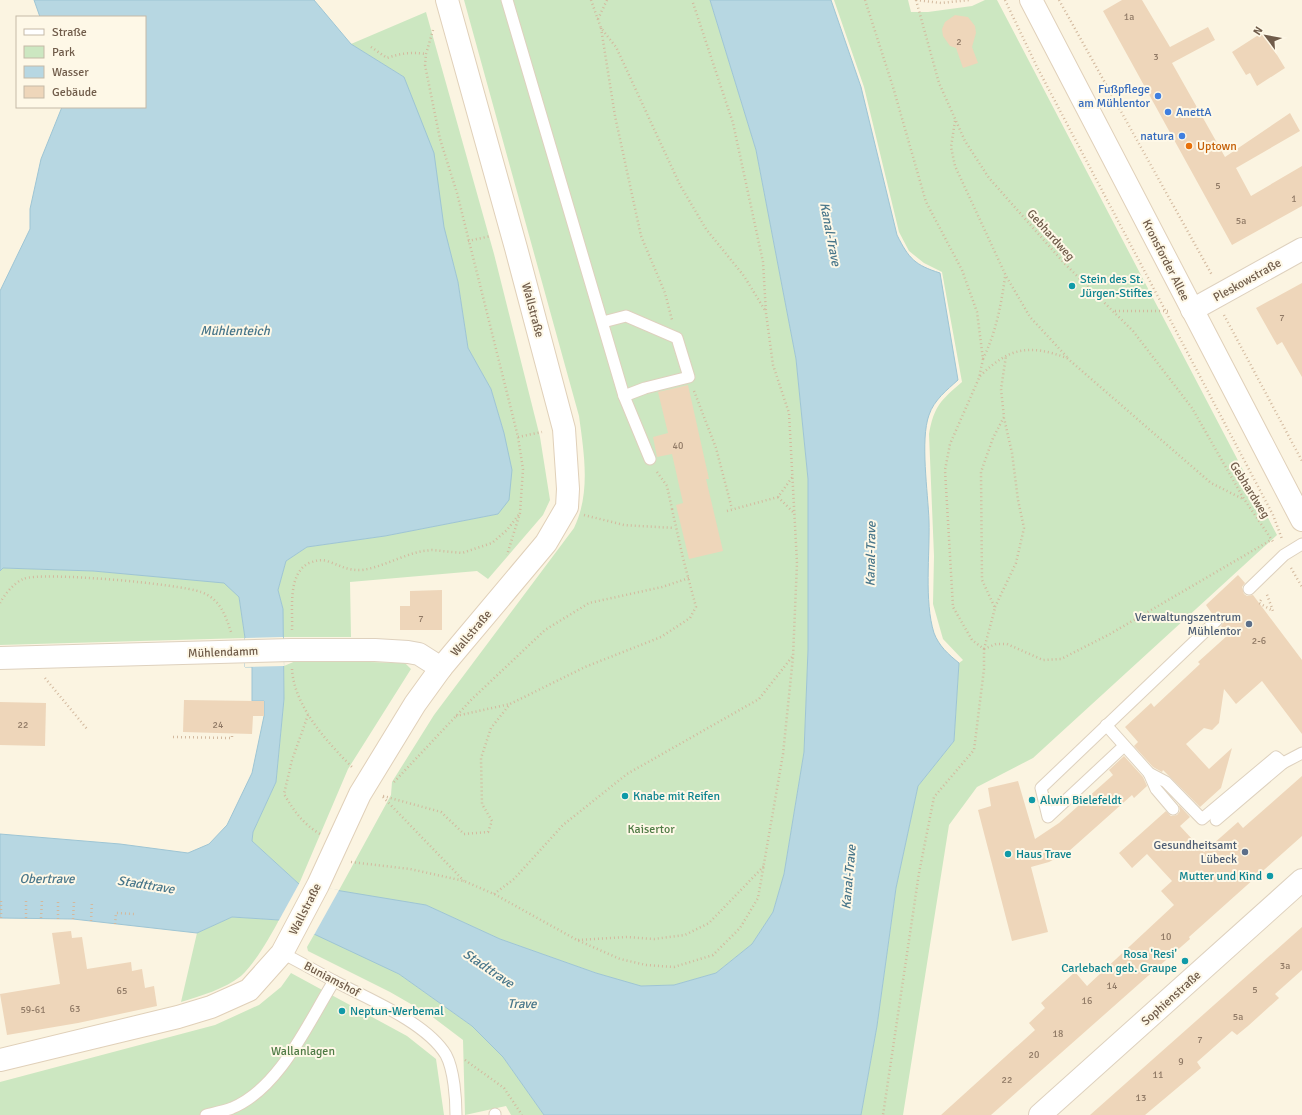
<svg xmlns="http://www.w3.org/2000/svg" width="1302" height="1115" font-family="Signika,sans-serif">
<rect width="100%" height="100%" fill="#fbf4e1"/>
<!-- green -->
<g fill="#cce7c1">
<path d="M464 0H710L756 150 796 359 808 479V650L804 752 784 874 773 912 752 944 716 973 674 985 640 986 596 973 500 939 426 905 338 892 391 795 392 782 434 715 574 528C591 493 584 453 579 416Z"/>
<path d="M834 0H908L911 12H928L972 6 985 0H997L1277 535 1033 758 977 787 949 825 903 1115H861L877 1026 896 888 918 786 954 741 959 663 963 660 943 639 933 604 934 556 929 434C934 406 941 400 962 382L942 272 924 263 909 251 899 232 864 87Z"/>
<polygon points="426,12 494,254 540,437 550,500 543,515 488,579 477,571 350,582 351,637 283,637 283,609 278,590 286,561 307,547 385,536 498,514 504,433 491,389 468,348 458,282 404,77 351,44"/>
<polygon points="3,568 93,571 224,582 239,597 245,638 0,645 0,571"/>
<polygon points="298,660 405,663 411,669 348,769 299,884 252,841 253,832 276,782 284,699 284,666"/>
<path d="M232 917 279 920C271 935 254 965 241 976 225 989 200 996 181 1002L197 933Z"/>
<polygon points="315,933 399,974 472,1026 503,1057 544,1115 511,1115 506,1106 465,1115 463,1040 430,1015 390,992 308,951 307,947"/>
<polygon points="291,973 407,1036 436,1059 444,1115 0,1115 0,1082 215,1025 259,1005 281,987"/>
</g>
<!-- water -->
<path fill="#b7d7e2" stroke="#9ec5d4" d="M34 0H314L351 44 404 77 434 153 444 227 458 282 468 348 491 389 504 433 512 470 509 500 498 514 385 536 307 547 286 561 278 590 283 609 284 699 276 782 253 832 252 841 299 884 426 905 500 939 596 973 641 986 674 985 716 973 752 944 773 912 784 874 804 752 808 650V479L796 359 756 150 710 0H831L861 87 897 235C909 259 915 265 940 273L958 380C947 390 934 400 929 415 920 440 928 492 929 521 930 554 924 601 934 633 939 646 948 654 959 663L954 741 918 786 896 888 877 1026 861 1115H544L503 1057 472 1026 399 974 299 927 279 920 232 917 197 933 73 919 0 918V834L120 844 188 853 209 844 227 825 252 773 264 716V701H252V667H245V638L239 597 224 583 93 571 3 568 0 571V291L30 229V209L41 159 62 107H145V17H40Z"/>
<!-- pier -->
<g fill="#fbf4e1">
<polygon points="283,637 284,666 245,667 245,638"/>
<polygon points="300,882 339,890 314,935 278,922"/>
</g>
<!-- building -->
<g fill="#eed6ba">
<polygon points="1122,0 1142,0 1170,47 1208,27 1215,40 1172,63 1225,157 1290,113 1300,131 1236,168 1251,196 1302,166 1302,206 1232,245 1103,11"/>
<polygon points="955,15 968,17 975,26 976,33 972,47 978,63 963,68 956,48 950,46 943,36 942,29 945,22"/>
<polygon points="1263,32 1285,68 1257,86 1250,73 1246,75 1232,52"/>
<polygon points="1302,283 1302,377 1282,342 1277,345 1256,308"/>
<polygon points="688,385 709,479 706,479 723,551 689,559 676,505 683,503 672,454 657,457 653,437 668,433 658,392"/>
<polygon points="1238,575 1245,583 1242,587 1244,594 1247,596 1253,595 1302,660 1302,734 1262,681 1236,704 1224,689 1219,723 1212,730 1204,728 1186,744 1209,769 1232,748 1221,788 1200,807 1163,770 1162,772 1153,767 1134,746 1138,742 1125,727 1151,703 1154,707 1200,664 1198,662 1228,635 1221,626 1224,622 1222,615 1219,613 1213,615 1206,605"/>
<polygon points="442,590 442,630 400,630 400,606 410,606 410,591"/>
<polygon points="184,700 264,701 264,716 253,716 252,734 183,732"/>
<polygon points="0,702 46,703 45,746 0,745"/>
<polygon points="1124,756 1143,777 1147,786 1134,798 1132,795 1068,852 1049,862 1031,867 1048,932 1012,941 978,810 991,806 988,788 1018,781 1035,839 1059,823 1113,775 1109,770"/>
<polygon points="1302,776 1302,836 1189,937 1190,939 1166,960 991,1115 941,1115 1035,1030 1029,1023 1045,1008 1041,1003 1075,972 1087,986 1174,905 1161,891 1172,881 1147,854 1132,868 1119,853 1166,811 1171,816 1177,815 1180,811 1179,805 1190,817 1180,826 1204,852 1238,822 1243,828"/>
<polygon points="1302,927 1302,970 1275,994 1279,998 1248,1026 1237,1035 1232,1031 1197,1062 1201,1068 1145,1115 1090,1115"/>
<polygon points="71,931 72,938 82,937 87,969 131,962 132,971 142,969 145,988 154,986 157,1006 78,1023 7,1035 0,994 60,984 52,933"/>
</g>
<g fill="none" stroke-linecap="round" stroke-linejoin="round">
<defs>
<g id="service">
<polyline points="507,0 624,396 650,459"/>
<polyline points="603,322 626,316 677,338 689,377 645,388 624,396"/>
<polyline points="1249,589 1284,555 1302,544"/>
<polyline points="1106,725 1149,773 1166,782 1202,819 1276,757 1283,763 1302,753"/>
<polyline points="1124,746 1048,817 1041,788 1217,620"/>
<polyline points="1149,773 1156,789 1173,809"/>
<polyline points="1216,820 1283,763"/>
<path d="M282 953C300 962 317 972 336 982 369 999 427 1023 446 1055 454 1070 456 1099 456 1115"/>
<polyline points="495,1114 495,1115"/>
<path d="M206 1115C214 1113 224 1111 232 1108 280 1088 308 1023 334 981"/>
</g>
<g id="minor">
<polyline points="1192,310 1302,249"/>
<polyline points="0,658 291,650 375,650 408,652 419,654 441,668"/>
<polyline points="1040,1115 1302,880"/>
</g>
<g id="secondary">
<polyline points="1031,0 1302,520"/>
<polyline points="0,1060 178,1017 211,1007 249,990 282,953 318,885 360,794 415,704 441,668 546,543 567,507 568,489 564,429 516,248 447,0"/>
</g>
</defs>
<!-- service casing -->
<use href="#service" stroke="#ded1be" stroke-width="13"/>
<!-- minor casing -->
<use href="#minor" stroke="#ded1be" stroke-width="24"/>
<!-- secondary casing -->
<use href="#secondary" stroke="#e0d0b9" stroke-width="24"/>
<!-- path -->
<g stroke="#d3b99e" stroke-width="2.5" stroke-dasharray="1 3" stroke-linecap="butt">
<polyline points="591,0 601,28 616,47 680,185 706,229 744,276 766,312"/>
<polyline points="865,0 893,87 926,202 962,270 977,312 983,359 979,378 950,444 945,470 953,607 972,640 984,649 984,669 974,750 934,797 919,873 883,1115"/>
<polyline points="916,0 939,83 965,141 989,178 1065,264 1133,331 1192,408 1244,499 1274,543"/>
<polyline points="916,0 941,3 969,0"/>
<polyline points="1005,0 1037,67 1273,515 1282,539"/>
<polyline points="1059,0 1212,275"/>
<polyline points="598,19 607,0"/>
<polyline points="601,28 615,116 641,236 665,293 672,320"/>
<polyline points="433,30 426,54 425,65 440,139 457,193 518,437 523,469 520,513 507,555"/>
<path d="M371 47 387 58C401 53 412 52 426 54"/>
<polyline points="955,121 951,147 955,166 1006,276 1030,317 1067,357"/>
<polyline points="468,241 491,236"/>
<polyline points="1115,311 1170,311"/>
<polyline points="1224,315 1302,461"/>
<path d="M983 359C996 332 1001 306 1005 277"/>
<path d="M980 376C1010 347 1029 344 1067 358L1211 483 1243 499"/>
<polyline points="694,391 716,448 732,509"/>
<polyline points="518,437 542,432"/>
<polyline points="657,472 667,486 672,509"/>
<polyline points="778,497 795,514"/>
<polyline points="727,511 778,497 793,476"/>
<polyline points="584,515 624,525 674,528"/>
<polyline points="1291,568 1302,587"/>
<polyline points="1261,600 1259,603 1273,611 1266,592"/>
<path d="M0 603C4 595 14 583 23 579 42 571 180 584 201 592 220 599 225 614 231 632"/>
<polyline points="995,607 1016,563 1024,528 1018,500 1012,453 1004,418"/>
<path d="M292 630C293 610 287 574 309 563 315 561 320 559 327 561 339 565 348 571 362 570 383 567 402 555 423 551L432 550 462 553 492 543 507 530 520 513"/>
<polyline points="984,649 996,644 1007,644 1043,660 1061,659 1110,634 1271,540"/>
<polyline points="984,649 995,608 982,580 981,472 993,438 1004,417 1001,389 1006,356"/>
<path d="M292 669C294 706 327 742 352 767"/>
<polyline points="45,678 87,729"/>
<path d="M308 715 292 760 284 794C294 811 303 824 320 834"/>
<polyline points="456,716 510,704"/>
<polyline points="173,737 232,738 232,733"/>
<polyline points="394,782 473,698 545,630 589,603 662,587 689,578"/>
<polyline points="383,796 441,812 464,834 488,832 492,821 482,804 481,758 491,728 510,704 585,667 661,637 690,618 696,607 683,558"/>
<polyline points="383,797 464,881"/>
<polyline points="351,862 410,869 464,881 494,894 577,940 620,959 646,965 674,967 713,955 740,928 758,898 783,754 793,657 797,563 789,413 773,365 766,313 763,262 733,123 692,0"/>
<polyline points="494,894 514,879 563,825 627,774 759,699 792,657"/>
<polyline points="1,901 1,918"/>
<polyline points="26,918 26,899"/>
<polyline points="41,918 42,900"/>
<polyline points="58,919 58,902"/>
<polyline points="73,919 74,902"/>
<polyline points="91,921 92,901"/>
<polyline points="115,924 116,913 134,914"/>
<polyline points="578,940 627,937 654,939 685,935 709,923 765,865"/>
<polyline points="465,1060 504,1088 522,1115"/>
</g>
<!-- service -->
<use href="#service" stroke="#fff" stroke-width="11"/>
<!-- minor -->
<use href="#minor" stroke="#fff" stroke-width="22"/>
<!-- secondary -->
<use href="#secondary" stroke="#fff" stroke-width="22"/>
<!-- path-bridge -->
<polyline stroke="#d3b99e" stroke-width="2.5" stroke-dasharray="1 3" stroke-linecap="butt" points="672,509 683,558"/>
</g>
<!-- markers -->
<g fill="#3f7fe0" stroke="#fef8e7" stroke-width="1.5">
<circle cx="1158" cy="96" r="4"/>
<circle cx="1168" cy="112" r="4"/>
<circle cx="1182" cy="136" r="4"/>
</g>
<circle fill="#e8710a" stroke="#fef8e7" stroke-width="1.5" cx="1189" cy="146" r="4"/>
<g fill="#0f9aa8" stroke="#fef8e7" stroke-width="1.5">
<circle cx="1072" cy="286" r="4"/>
<circle cx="625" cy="796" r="4"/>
<circle cx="1032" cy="800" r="4"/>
<circle cx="1008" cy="854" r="4"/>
<circle cx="1270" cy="876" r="4"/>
<circle cx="1185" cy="961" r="4"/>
<circle cx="342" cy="1011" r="4"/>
</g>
<g fill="#5c6f8a" stroke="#fef8e7" stroke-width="1.5">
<circle cx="1249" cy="624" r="4"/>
<circle cx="1245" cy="852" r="4"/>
</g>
<g text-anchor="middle" stroke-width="4" stroke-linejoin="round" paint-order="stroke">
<!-- number labels -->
<g font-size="10" fill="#907a66">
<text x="1129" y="20">1a</text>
<text x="959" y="45">2</text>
<text x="1156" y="60">3</text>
<text x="1218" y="189">5</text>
<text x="1294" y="202">1</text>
<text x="1241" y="224">5a</text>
<text x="1282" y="321">7</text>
<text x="678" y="449">40</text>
<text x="421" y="622">7</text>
<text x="1259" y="644">2-6</text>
<text x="23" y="728">22</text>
<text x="218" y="728">24</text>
<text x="1166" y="940">10</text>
<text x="1285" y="969">3a</text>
<text x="1112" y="989">14</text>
<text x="1255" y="993">5</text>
<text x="122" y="994">65</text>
<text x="1087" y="1004">16</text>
<text x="75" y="1012">63</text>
<text x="33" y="1013">59-61</text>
<text x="1238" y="1020">5a</text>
<text x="1058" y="1037">18</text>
<text x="1200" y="1043">7</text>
<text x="1034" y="1058">20</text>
<text x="1181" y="1065">9</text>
<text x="1158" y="1078">11</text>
<text x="1007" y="1083">22</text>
<text x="1141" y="1101">13</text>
</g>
<!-- shop labels -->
<g font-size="12" fill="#366cbe" stroke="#fef8e7" text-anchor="end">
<text x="1150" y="93">Fußpflege<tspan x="1150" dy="14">am Mühlentor</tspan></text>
<text x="1176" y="116" text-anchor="start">AnettA</text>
<text x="1174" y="140">natura</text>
</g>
<!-- food labels -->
<g font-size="12" fill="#c56008" stroke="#fef8e7" text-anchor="start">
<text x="1197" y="150">Uptown</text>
</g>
<!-- street labels -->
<g font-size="12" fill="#705c4a" stroke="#fef8e7">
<text transform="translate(1051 235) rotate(48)" y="4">Gebhardweg</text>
<text transform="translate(1166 260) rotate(63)" y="4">Kronsforder Allee</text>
<text transform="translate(1247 280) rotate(-29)" y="4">Pleskowstraße</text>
<text transform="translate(533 310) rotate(75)" y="4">Wallstraße</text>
<text transform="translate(1250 490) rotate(58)" y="4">Gebhardweg</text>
<text transform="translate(471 633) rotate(-50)" y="4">Wallstraße</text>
<text transform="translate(223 652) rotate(-2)" y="4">Mühlendamm</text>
<text transform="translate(305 909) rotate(-63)" y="4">Wallstraße</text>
<text transform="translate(332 979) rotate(28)" y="4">Buniamshof</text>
<text transform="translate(1171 998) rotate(-42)" y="4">Sophienstraße</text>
</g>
<!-- culture labels -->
<g font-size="12" fill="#0d838f" stroke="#fef8e7" text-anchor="start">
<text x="1080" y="283">Stein des St.<tspan x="1080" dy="14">Jürgen-Stiftes</tspan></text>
<text x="633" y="800">Knabe mit Reifen</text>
<text x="1040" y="804">Alwin Bielefeldt</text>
<text x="1016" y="858">Haus Trave</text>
<text x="1262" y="880" text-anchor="end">Mutter und Kind</text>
<text x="1177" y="958" text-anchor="end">Rosa 'Resi'<tspan x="1177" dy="14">Carlebach geb. Graupe</tspan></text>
<text x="350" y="1015">Neptun-Werbemal</text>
</g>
<!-- service labels -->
<g font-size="12" fill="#4e5e75" stroke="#fef8e7" text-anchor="end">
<text x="1241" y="621">Verwaltungszentrum<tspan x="1241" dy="14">Mühlentor</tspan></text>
<text x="1237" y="849">Gesundheitsamt<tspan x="1237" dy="14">Lübeck</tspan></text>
</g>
<!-- park labels -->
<g font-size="12" fill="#4f7b45" stroke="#fef8e7">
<text x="651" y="833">Kaisertor</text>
<text x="303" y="1055">Wallanlagen</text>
</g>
<!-- water labels -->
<g font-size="13" font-style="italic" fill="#48768a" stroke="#fef8e7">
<text transform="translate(831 234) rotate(79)" y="5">Kanal-Trave</text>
<text x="235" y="335">Mühlenteich</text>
<text transform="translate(870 554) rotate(-89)" y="5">Kanal-Trave</text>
<text transform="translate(848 877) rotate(-85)" y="5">Kanal-Trave</text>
<text x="47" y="883">Obertrave</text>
<text transform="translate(146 884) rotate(9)" y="5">Stadttrave</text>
<text transform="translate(489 968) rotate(34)" y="5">Stadttrave</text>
<text x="522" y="1008">Trave</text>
</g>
</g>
<!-- legend -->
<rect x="16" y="16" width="130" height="92" fill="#fef8e7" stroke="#c5baa8"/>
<rect x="24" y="29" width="20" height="6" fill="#ffffff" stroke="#c5baa8"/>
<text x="52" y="36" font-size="12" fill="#705c4a">Straße</text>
<rect x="24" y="46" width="20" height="12" fill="#cce7c1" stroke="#c5baa8"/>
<text x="52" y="56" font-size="12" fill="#705c4a">Park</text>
<rect x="24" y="66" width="20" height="12" fill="#b7d7e2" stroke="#c5baa8"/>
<text x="52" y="76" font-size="12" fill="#705c4a">Wasser</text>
<rect x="24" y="86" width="20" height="12" fill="#eed6ba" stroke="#c5baa8"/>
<text x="52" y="96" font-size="12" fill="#705c4a">Gebäude</text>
<!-- north arrow -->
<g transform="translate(1266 36) rotate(302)" stroke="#fef8e7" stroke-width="3" paint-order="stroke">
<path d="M0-3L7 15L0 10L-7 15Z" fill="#705c4a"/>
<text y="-6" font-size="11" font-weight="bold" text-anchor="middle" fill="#705c4a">N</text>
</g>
</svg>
